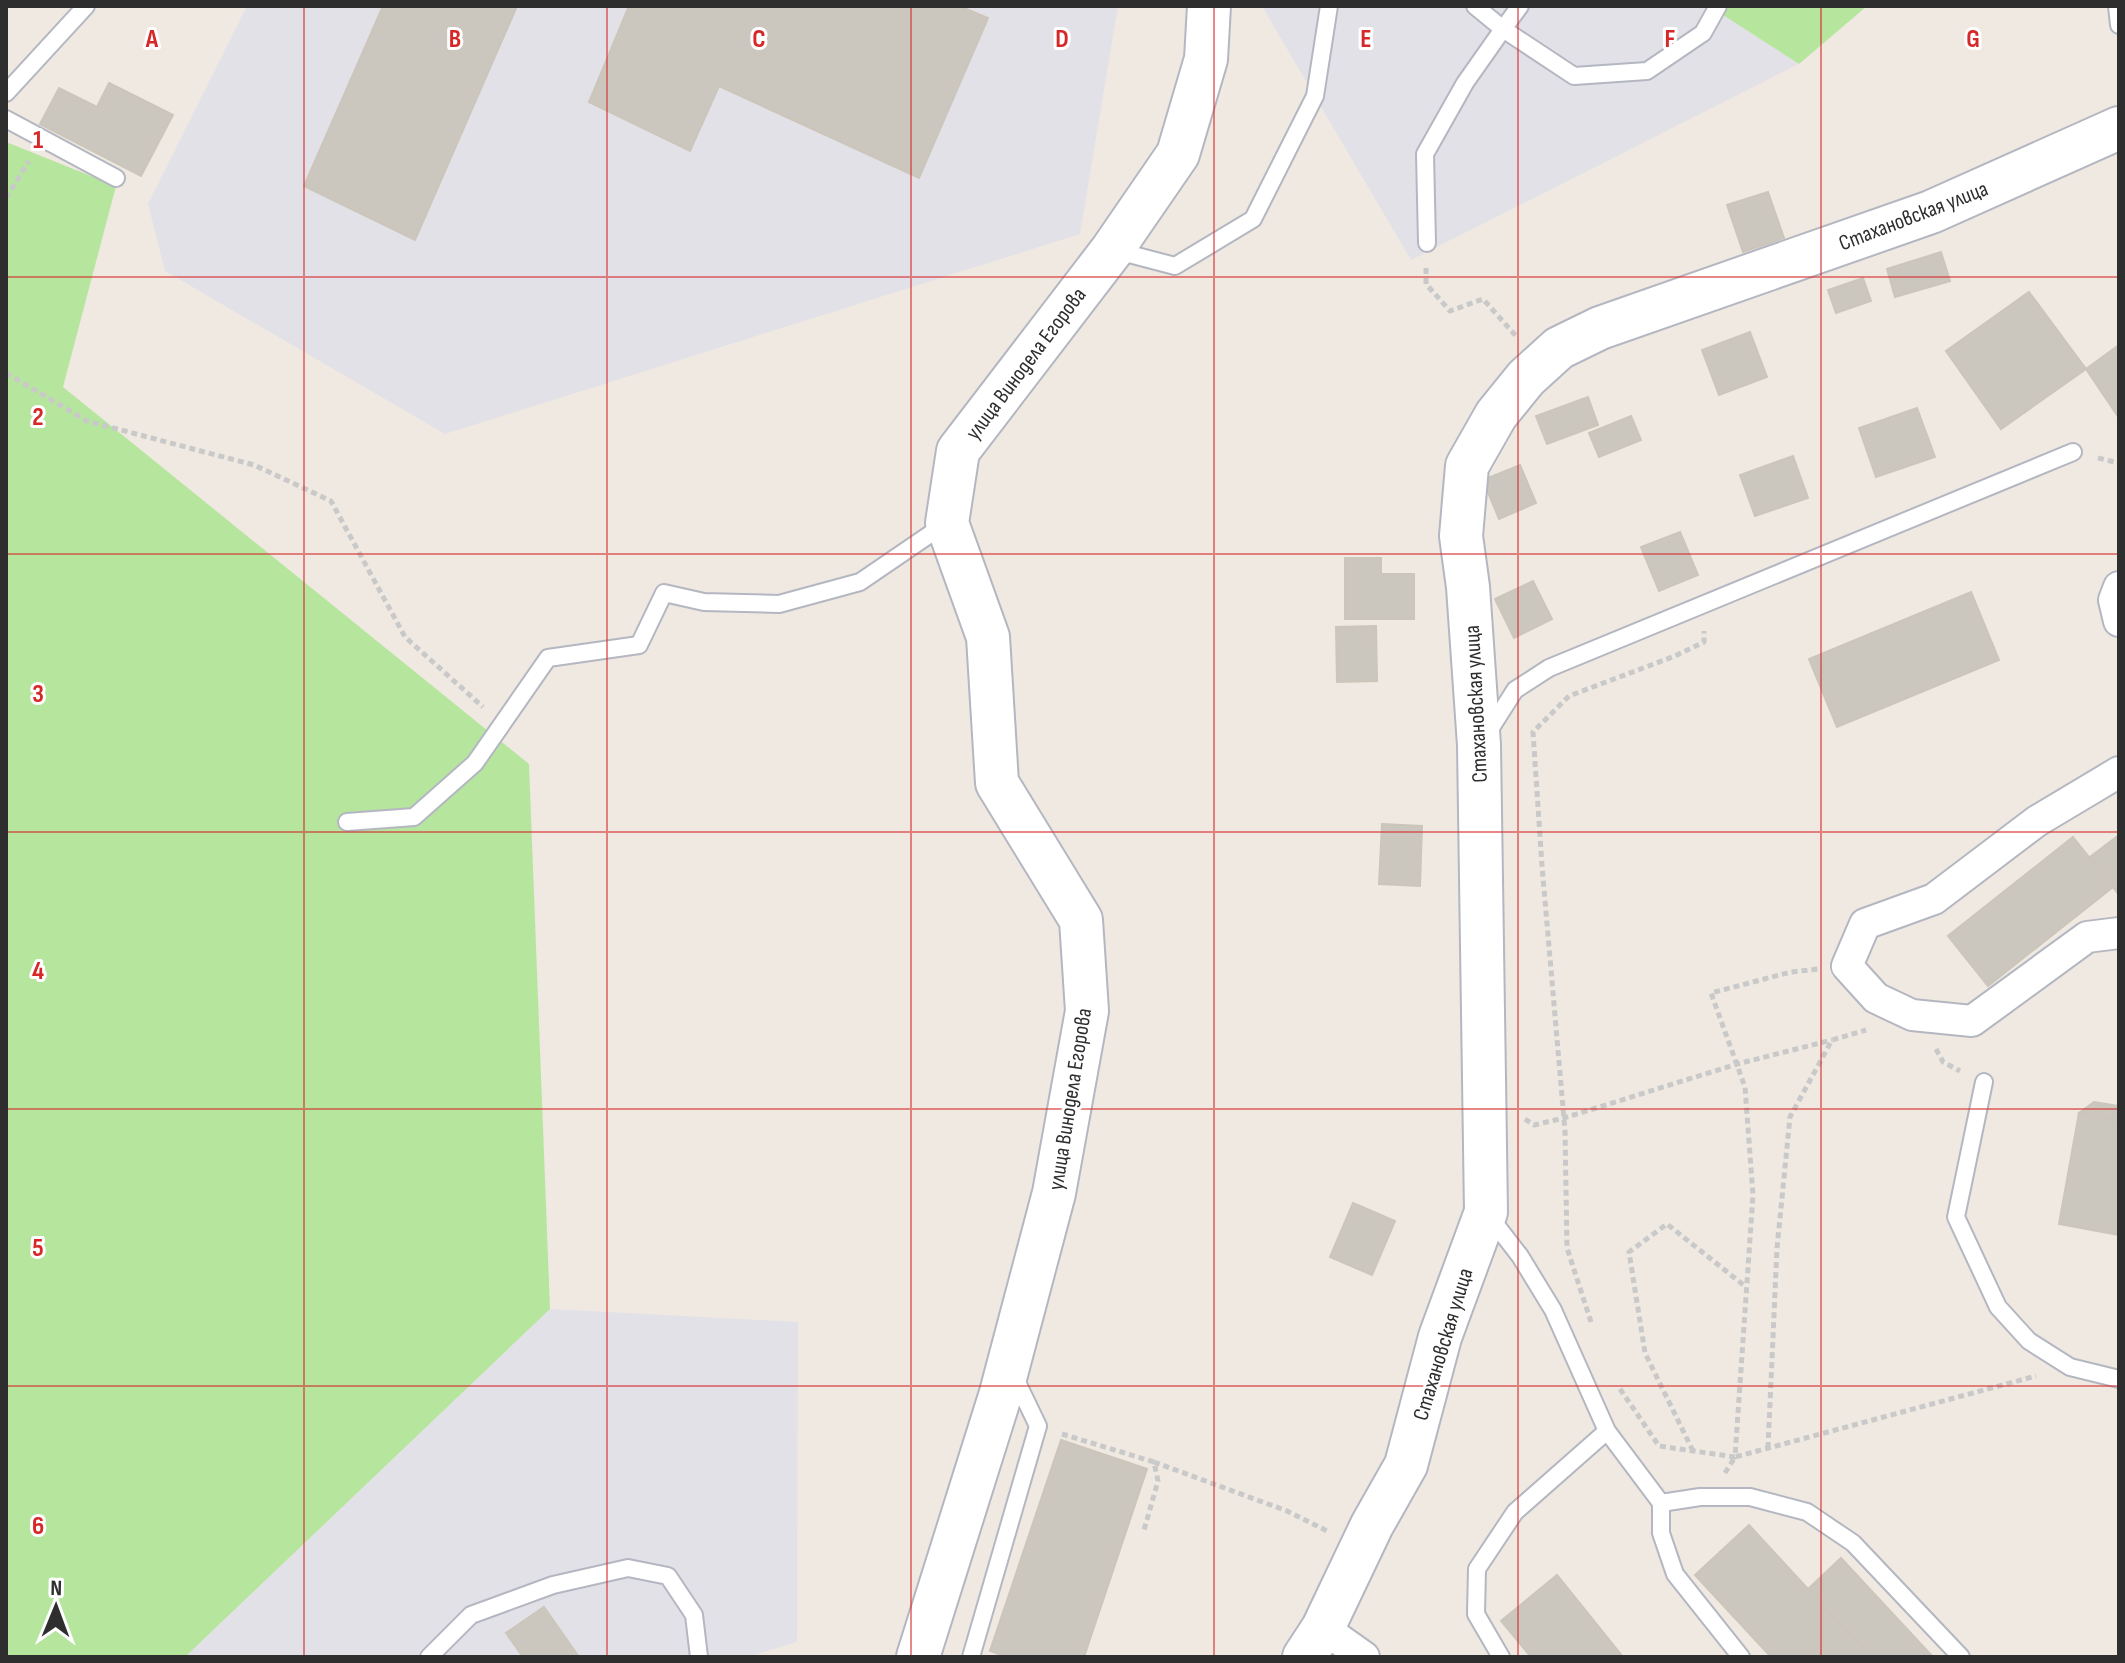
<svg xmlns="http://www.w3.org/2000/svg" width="2125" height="1663" font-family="'Sofia Sans Condensed',sans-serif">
<rect width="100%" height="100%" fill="#efe9e1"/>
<!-- industrial -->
<g fill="#e3e1e8">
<polygon points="247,6 1118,6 1080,234 445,434 165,271 148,204"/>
<polygon points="1262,6 1709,6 1799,64 1411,260"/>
<polygon points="550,1309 798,1322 797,1642 747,1657 185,1657"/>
</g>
<!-- green -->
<g fill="#b6e59e">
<polygon points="1709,6 1867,6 1799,64"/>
<polygon points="6,142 116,186 63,387 529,764 550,1309 185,1657 6,1657"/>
</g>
<!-- building -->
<g fill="#cbc7bf" stroke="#cbc5ba" stroke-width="2">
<polygon points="383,6 517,6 415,240 304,186"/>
<polygon points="629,6 959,6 988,18 919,178 719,86 690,151 589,102"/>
<polygon points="109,83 173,115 141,176 40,124 59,88 97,107"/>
<polygon points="1768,192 1784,238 1743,252 1727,205"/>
<polygon points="1941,252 1950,281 1895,297 1887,269"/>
<polygon points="1863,278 1871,301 1836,313 1828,290"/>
<polygon points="2029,292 2086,369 2001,429 1946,351"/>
<polygon points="1750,332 1767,377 1719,395 1702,350"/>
<polygon points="2119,345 2119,418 2086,369"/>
<polygon points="1588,397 1598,425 1547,444 1536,416"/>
<polygon points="1917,408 1935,457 1876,477 1859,428"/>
<polygon points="1631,416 1641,440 1599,457 1589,433"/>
<polygon points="1793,456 1808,498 1755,516 1740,475"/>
<polygon points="1520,465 1536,503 1499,519 1483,480"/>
<polygon points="1680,532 1698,575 1659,591 1641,547"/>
<polygon points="1345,558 1381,558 1381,574 1414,574 1414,619 1345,619"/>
<polygon points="1533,581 1552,619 1514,638 1495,599"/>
<polygon points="1971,592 1999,660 1837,727 1809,659"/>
<polygon points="1376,626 1377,681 1337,682 1336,627"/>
<polygon points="1382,824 1422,826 1420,886 1379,884"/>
<polygon points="2119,835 2119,895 2090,857"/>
<polygon points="2073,837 2113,887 1988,986 1948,936"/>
<polygon points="2094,1102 2119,1106 2119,1121 2079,1113"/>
<polygon points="2079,1113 2119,1121 2119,1235 2059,1224"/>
<polygon points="1353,1203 1395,1221 1372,1275 1330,1257"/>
<polygon points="1061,1440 1147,1469 1084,1657 1007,1657 990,1651"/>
<polygon points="1749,1525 1808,1589 1872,1657 1771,1657 1695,1575"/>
<polygon points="1841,1558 1933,1657 1872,1657 1808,1589"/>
<polygon points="1557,1575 1623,1657 1531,1657 1501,1621"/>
<polygon points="544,1607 579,1657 523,1657 506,1633"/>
</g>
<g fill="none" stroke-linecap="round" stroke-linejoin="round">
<defs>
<g id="service">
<polyline points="1520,6 1503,29 1574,76 1647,71 1703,33 1718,6"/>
<polyline points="2117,6 2119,25"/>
<polyline points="6,93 86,6"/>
<polyline points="6,119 116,178"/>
<polyline points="1427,243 1425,154 1465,83 1503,29 1475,6"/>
<polyline points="1114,250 1175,266 1253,219 1315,96 1329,6"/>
<polyline points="1487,734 1515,690 1549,668 2073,452"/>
<polyline points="347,822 414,817 475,763 548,658 639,645 664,593 704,602 779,604 860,582 945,524"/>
<polyline points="1984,1082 1956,1217 1998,1307 2029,1341 2070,1367 2119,1379"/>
<polyline points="1489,1216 1520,1256 1553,1310 1607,1431 1661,1503 1661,1533 1675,1574 1741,1657"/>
<polyline points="1661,1503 1700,1497 1750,1497 1807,1512 1853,1543 1961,1657"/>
<polyline points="429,1657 471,1615 553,1585 628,1568 668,1576 694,1615 699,1657"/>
<polyline points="971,1657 1038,1426 1014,1376"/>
<polyline points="1501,1657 1476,1614 1477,1569 1515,1512 1607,1431"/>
</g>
<g id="minor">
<polyline points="2119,587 2114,600 2119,621"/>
<polyline points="2119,772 2037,821 1934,899 1865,924 1847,966 1876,998 1912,1015 1972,1021 2087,937 2119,933"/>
<polyline points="1323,1628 1364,1657"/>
</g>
<g id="secondary">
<polyline points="918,1657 1001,1393 1054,1193 1087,1011 1081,920 997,783 988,637 947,523 958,451 1112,250 1178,154 1206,59 1209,6"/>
<polyline points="1304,1657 1323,1628 1372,1525 1406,1465 1440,1337 1486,1212 1479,745 1468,587 1461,536 1467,466 1496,415 1526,378 1559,348 1600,328 1931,212 2119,128"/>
</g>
</defs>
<!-- service casing -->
<use href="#service" stroke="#b4b7c1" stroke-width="20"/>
<!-- minor casing -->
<use href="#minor" stroke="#b4b7c1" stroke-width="34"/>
<!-- secondary casing -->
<use href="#secondary" stroke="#b4b7c1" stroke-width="46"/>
<!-- path -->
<g stroke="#c9c9c9" stroke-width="5" stroke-dasharray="6 4" stroke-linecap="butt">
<polyline points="6,198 29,161"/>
<polyline points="1426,268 1426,284 1450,311 1483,299 1516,336"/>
<polyline points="6,373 87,421 254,465 331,501 405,637 483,707"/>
<polyline points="2098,458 2119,463"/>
<polyline points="1936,1049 1943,1062 1960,1071"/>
<polyline points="1525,1119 1534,1125 1564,1118 1737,1064 1832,1040"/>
<polyline points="1591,1322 1567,1248 1565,1131 1542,866 1533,732 1569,696 1675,656 1704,642 1704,631"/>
<polyline points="1620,1389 1659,1446 1735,1457 1753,1195 1745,1087 1711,993 1791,972 1818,969"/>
<polyline points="1062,1434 1154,1462 1158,1481 1144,1530"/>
<polyline points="1768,1448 1777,1248 1790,1117 1832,1040 1866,1030"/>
<polyline points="1693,1451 1645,1353 1629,1252 1667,1224 1746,1287"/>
<polyline points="1154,1462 1287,1511 1327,1531"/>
<polyline points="1725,1473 1735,1457 2036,1376"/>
</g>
<!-- service -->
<use href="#service" stroke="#fff" stroke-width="16"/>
<!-- minor -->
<use href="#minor" stroke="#fff" stroke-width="30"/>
<!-- secondary -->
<use href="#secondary" stroke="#fff" stroke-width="42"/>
</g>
<!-- grid -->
<path fill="none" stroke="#d62828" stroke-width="2" stroke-opacity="0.55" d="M304 6V1657M607 6V1657M911 6V1657M1214 6V1657M1518 6V1657M1821 6V1657M6 277H2119M6 554H2119M6 832H2119M6 1109H2119M6 1386H2119"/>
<g text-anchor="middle" stroke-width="6" stroke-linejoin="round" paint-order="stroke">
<!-- street labels -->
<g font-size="22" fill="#2e2e2e" stroke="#fff">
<text transform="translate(1913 215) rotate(-21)" y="8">Стахановская улица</text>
<text transform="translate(1025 363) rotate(-53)" y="8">улица Винодела Егорова</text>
<text transform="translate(1475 704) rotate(-93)" y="8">Стахановская улица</text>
<text transform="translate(1069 1099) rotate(-81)" y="8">улица Винодела Егорова</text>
<text transform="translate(1442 1344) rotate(-73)" y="8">Стахановская улица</text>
</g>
</g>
<g font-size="26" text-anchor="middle" font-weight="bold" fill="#d62828" stroke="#fff" stroke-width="6" stroke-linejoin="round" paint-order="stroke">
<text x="152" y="47">A</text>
<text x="455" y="47">B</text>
<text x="759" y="47">C</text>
<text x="1062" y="47">D</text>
<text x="1366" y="47">E</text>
<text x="1670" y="47">F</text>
<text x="1973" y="47">G</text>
<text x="38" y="148">1</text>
<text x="38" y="425">2</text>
<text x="38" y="702">3</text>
<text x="38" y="979">4</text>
<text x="38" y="1256">5</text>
<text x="38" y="1534">6</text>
</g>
<!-- border -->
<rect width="2125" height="1663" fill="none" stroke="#2e2e2e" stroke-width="16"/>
<!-- north arrow -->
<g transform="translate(56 1607) rotate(1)" stroke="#ffffff" stroke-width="6" paint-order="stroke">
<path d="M0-6L14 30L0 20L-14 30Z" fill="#2e2e2e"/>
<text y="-12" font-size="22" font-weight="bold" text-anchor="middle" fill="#2e2e2e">N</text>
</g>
</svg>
